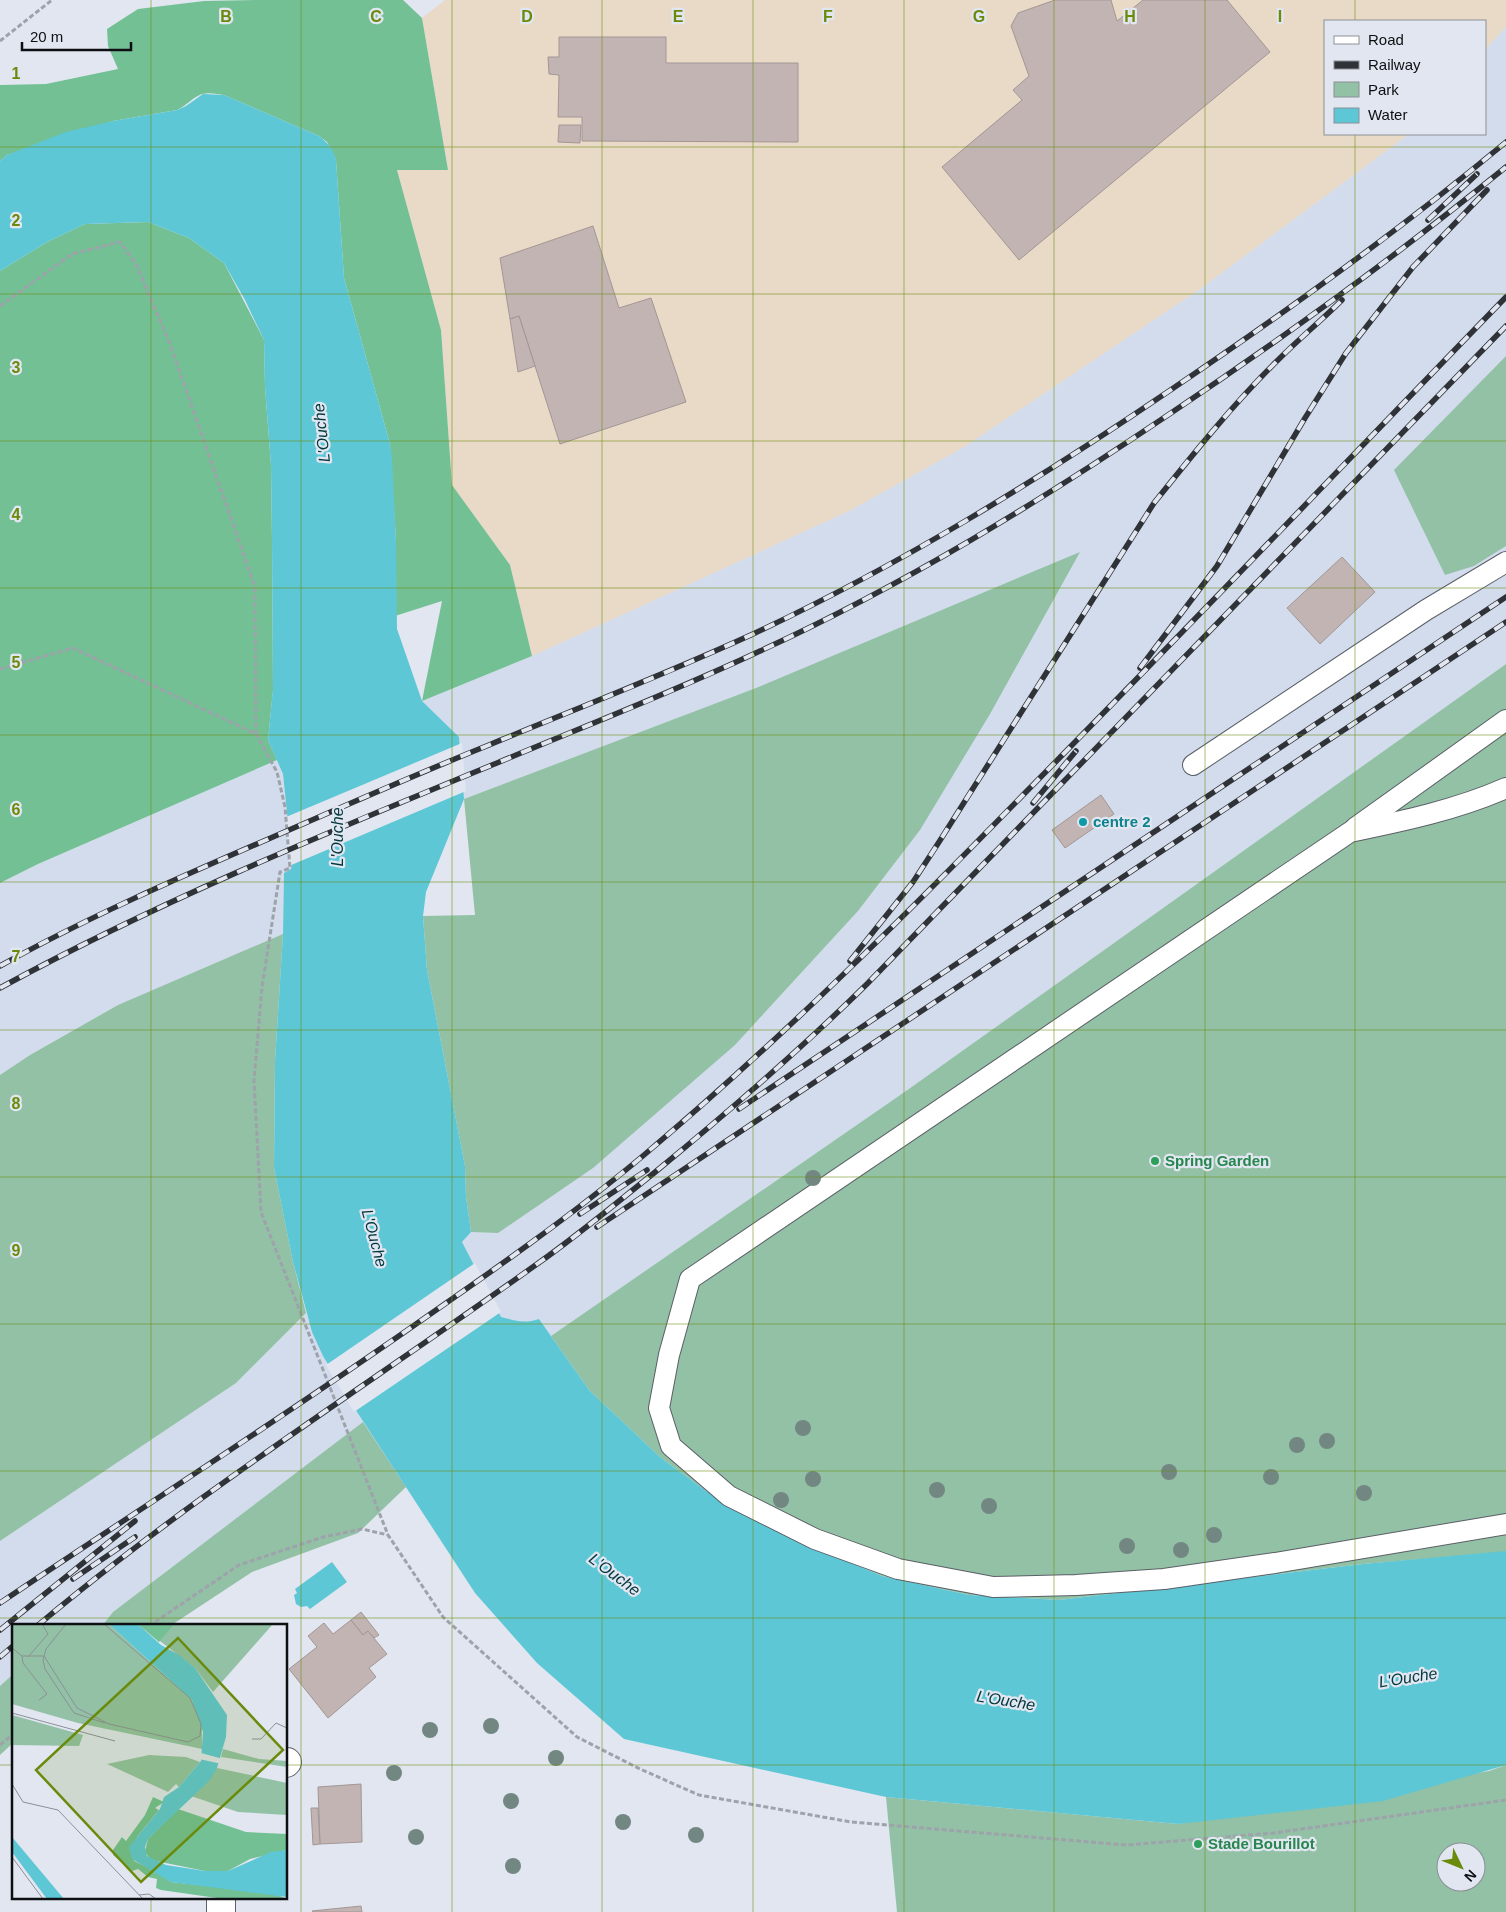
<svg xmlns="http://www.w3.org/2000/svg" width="1506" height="1912" font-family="Helvetica,sans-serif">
<rect width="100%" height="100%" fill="#e1e6f0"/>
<!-- built -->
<g fill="#d3dcec">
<polygon points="1506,27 1506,356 1395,470 1474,566 1506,546 1506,664 906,1091 551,1336 539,1319 528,1323 519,1322 501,1318 462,1242 471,1232 498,1233 735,1045 858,911 920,830 756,688 464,799 459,737 422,701 532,656 849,511 964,447 1200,289 1409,134 1485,134 1485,50"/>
<polygon points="277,760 283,774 292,861 291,869 284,873 283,934 118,1005 30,1055 0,1075 0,883 38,864"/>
<polygon points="306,1313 323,1356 363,1422 113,1612 102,1626 14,1626 14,1680 11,1676 0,1686 0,1541 236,1383"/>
</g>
<!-- industrial -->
<polygon fill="#e9d9c7" points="445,0 1506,0 1506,27 1485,50 1485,21 1325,21 1325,134 1409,134 1200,289 964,447 849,511 532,656 510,565 452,485 441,330 397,170 448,169 422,18"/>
<!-- green -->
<g fill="#92c1a5" fill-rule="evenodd">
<polygon points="1506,356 1506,546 1474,566 1445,575 1394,470"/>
<polygon points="1080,552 990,714 920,830 858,911 735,1045 593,1168 498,1233 471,1232 466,1197 465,1166 427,970 423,916 475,915 464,799 756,688"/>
<polygon points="1506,664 1506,1552 1363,1564 1059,1600 969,1595 882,1576 789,1537 720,1501 661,1458 589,1390 551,1336 906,1091"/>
<polygon points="283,934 275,1061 274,1168 293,1262 306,1313 236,1383 0,1541 0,1075 30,1055 118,1005"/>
<polygon points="363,1422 406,1487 358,1533 252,1572 170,1626 102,1626 113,1612"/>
<polygon points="11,1676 14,1680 14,1742 0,1755 0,1686"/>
<path d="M1506 1765V1912H897L886 1797 1178 1824 1489 1771ZM1446 1852H1476V1882H1446Z"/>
</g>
<!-- forest -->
<g fill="#73c095">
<path d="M261 0H403L422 18 448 170H397L441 330 452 485 510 565 532 656 422 701 442 601 395 616 396 541 390 444 344 278 336 160 327 142 319 136 224 95C218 94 209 92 202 94 193 97 186 106 177 110L113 121 7 155 0 161V85L46 84 118 69 108 46 107 29 138 9 204 1Z"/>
<polygon points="148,222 189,238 224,263 264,340 265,387 271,465 272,540 273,690 268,740 277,760 38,864 0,883 0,271 47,242 85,224"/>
</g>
<!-- water -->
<g fill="#5dc7d5">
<path d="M203 94 224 95 319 136C328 143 333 149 336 160L344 278 390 444 392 457 396 541 397 629 422 701 459 737 464 799 426 892 423 916 427 970 465 1166 466 1197 471 1232 462 1242 501 1317C517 1321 523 1324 539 1319L589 1390 661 1458 720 1501 789 1537 882 1576 969 1595 1059 1600 1363 1564 1506 1551V1765L1383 1801 1178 1824 886 1797 624 1739 537 1663 475 1593 357 1412 323 1356 312 1332 293 1262 274 1168 275 1061 283 934 284 873 291 869 292 861 283 774 268 740 273 689 272 540 271 465 265 387 264 340 245 300 224 263 189 238 148 222 85 224 47 242 0 271V161L7 155 66 132 113 121 177 110 186 106Z"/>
<polygon points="332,1562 347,1582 310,1609 307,1606 301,1607 296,1604 294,1595 297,1593 295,1589"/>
</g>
<!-- pier -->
<g fill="#e1e6f0">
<polygon points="462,743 466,791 289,866 286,817"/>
<polygon points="475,1263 501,1312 354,1412 326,1365"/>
</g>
<!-- building -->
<g fill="#c1b4b3" stroke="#a29795">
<polygon points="1055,0 1111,0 1117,21 1143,0 1227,0 1270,52 1019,260 942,167 1022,100 1013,90 1029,76 1011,26 1018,13"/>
<polygon points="559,37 666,37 666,63 798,63 798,142 582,141 582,117 558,117 559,75 549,74 548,57 559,57"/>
<polygon points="559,125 581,125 580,143 558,142"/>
<polygon points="593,226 619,308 651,298 686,402 560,444 519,316 510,319 500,258"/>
<polygon points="519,316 535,366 518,372 510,319"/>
<polygon points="1342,557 1375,592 1320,644 1287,608"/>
<polygon points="1101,795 1114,814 1065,848 1052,830"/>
<polygon points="361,1612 379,1635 374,1638 368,1631 363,1635 351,1620"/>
<polygon points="351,1620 363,1635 368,1631 387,1654 369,1668 376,1677 328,1718 289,1669 317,1647 308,1636 324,1623 333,1634"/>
<polygon points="361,1784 362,1842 320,1844 318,1787"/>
<polygon points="311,1808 318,1808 320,1844 313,1845"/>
<polygon points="361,1906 362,1912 313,1912 312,1911"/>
</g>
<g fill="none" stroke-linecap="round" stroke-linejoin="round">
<defs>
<g id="lane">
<polyline points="1193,765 1426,610 1506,562"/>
<path d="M1506 788C1456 810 1403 821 1350 832L690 1279 669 1355 659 1408 671 1446 729 1496 815 1539 898 1569 993 1587 1076 1585 1164 1579 1275 1563 1506 1524"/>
<polyline points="1355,828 1506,720"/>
</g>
<g id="street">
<polyline points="286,1763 287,1762"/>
<polyline points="221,1912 221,1898"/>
</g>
</defs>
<!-- lane casing -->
<use href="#lane" stroke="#5b5f67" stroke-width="22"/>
<!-- street casing -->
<use href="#street" stroke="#5b5f67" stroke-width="30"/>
<!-- path -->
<g stroke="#9ea2aa" stroke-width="3" stroke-dasharray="5 2.5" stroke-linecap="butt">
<polyline points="0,41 52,0"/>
<polyline points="0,306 72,254 120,242 136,264 170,344 255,587 256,734"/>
<polyline points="0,669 73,648 256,734 277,772 285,807 290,868 280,872 262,987 254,1081 261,1212 388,1535 443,1617 577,1737 640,1769 699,1795 851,1822 1126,1845 1274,1833 1506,1800"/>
<polyline points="149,1626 239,1565 323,1537 362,1529 388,1535"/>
<polyline points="0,1745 14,1733"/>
</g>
<!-- lane -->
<use href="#lane" stroke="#fff" stroke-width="20"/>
<!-- street -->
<use href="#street" stroke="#fff" stroke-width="28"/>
<defs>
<g id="rail">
<polyline points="1428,220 1477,174"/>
<polyline points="1140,668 1217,566 1305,418 1346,353 1413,267 1487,190"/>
<polyline points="1033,803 1076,751"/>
<path d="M850 961 913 882 939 842 1154 503C1194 453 1234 403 1280 358 1300 338 1322 320 1342 300"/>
<path d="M0 966C86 918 176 879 266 840 340 808 414 775 489 745 578 708 666 674 753 634 900 565 1038 480 1172 389 1286 312 1400 230 1506 142"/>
<path d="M0 988C159 901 329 832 497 763 585 726 673 692 760 651 904 585 1039 502 1171 413 1286 336 1399 254 1506 167"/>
<polyline points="739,1109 1506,597"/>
<polyline points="580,1214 647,1170"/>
<polyline points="597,1227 1506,622"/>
<polyline points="73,1579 135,1537"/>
<path d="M0 1603C131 1515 263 1430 393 1340 478 1281 564 1222 644 1155 778 1042 900 921 1023 795 1185 631 1345 463 1506 297"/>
<path d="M37 1626C195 1493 370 1384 537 1264 577 1236 615 1204 654 1173 727 1113 799 1051 867 984L1506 326"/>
<polyline points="0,1630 135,1521"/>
<polyline points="0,1657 14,1645"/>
</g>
</defs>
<!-- rail casing -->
<use href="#rail" stroke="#2f3236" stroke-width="5.5"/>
<!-- rail -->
<use href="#rail" stroke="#e1e6f0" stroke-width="4" stroke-dasharray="11" stroke-linecap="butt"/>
</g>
<!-- trees -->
<g fill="#728782">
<circle cx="813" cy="1178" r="8"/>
<circle cx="803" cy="1428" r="8"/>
<circle cx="1327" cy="1441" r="8"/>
<circle cx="1297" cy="1445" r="8"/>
<circle cx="1169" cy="1472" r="8"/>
<circle cx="1271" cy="1477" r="8"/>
<circle cx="813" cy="1479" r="8"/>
<circle cx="937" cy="1490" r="8"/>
<circle cx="1364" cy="1493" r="8"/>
<circle cx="781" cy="1500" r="8"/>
<circle cx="989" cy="1506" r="8"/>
<circle cx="1214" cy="1535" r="8"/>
<circle cx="1127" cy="1546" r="8"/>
<circle cx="1181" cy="1550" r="8"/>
<circle cx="491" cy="1726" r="8"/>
<circle cx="430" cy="1730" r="8"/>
<circle cx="556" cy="1758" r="8"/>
<circle cx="394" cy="1773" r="8"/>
<circle cx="511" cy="1801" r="8"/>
<circle cx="623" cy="1822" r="8"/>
<circle cx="696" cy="1835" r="8"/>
<circle cx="416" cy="1837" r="8"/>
<circle cx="513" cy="1866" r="8"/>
</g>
<!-- grid -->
<path fill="none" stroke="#6a8a0b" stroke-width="1" stroke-opacity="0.55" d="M151 0V1626M301 0V1912M452 0V1912M602 0V1912M753 0V1912M904 0V1912M1054 0V1912M1205 0V1912M1355 0V21M1355 134V1912M0 147H1506M0 294H1506M0 441H1506M0 588H1506M0 735H1506M0 882H1506M0 1030H1506M0 1177H1506M0 1324H1506M0 1471H1506M0 1618H1506M0 1765H14M286 1765H1506M151 1898V1912"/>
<!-- markers -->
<circle fill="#0f9aa8" stroke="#e1e6f0" stroke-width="2" cx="1083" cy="822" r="5"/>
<g fill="#2e9e5b" stroke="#e1e6f0" stroke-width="2">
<circle cx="1155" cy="1161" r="5"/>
<circle cx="1198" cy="1844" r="5"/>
</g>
<g text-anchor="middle" stroke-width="4.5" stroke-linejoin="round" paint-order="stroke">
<!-- culture labels -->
<g font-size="15" font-weight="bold" fill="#0d838f" stroke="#e1e6f0" text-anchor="start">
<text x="1093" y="827">centre 2</text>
</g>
<!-- leisure labels -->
<g font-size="15" font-weight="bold" fill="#27864d" stroke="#e1e6f0" text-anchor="start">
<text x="1165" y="1166">Spring Garden</text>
<text x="1208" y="1849">Stade Bourillot</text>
</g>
<!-- water labels -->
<g font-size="16" font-style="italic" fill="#02373d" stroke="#e1e6f0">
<text transform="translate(321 433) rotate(-96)" y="6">L'Ouche</text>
<text transform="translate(337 837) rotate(-90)" y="6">L'Ouche</text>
<text transform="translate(375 1238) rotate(75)" y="6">L'Ouche</text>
<text transform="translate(615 1574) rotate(37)" y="6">L'Ouche</text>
<text transform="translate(1408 1677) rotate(-9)" y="6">L'Ouche</text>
<text transform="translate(1006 1700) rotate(9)" y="6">L'Ouche</text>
</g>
</g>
<!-- overview -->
<g transform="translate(12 1624)">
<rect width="275" height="275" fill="#e1e6f0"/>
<path d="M0 0H97L180 76 190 101V125L66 99 0 80ZM126 0H261L201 68 183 44ZM0 91 71 111 67 122 0 121ZM211 125 247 135 275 137V143L209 133ZM137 131 174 133 188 138 167 163 164 160 156 168 95 140ZM205 144 275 159V191L226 188 179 172Z" fill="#92c1a5"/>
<path d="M126 0H162L147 18ZM141 173 152 178 143 184 147 186 125 213 122 237 147 249 159 258 261 269 275 275H212L149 266 144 264 145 255 136 253 126 245 120 247 101 231V226L110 213 114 217 133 191ZM166 185 234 208 275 210V226L238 235 216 247H193L139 236 133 228 136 215Z" fill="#73c095"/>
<path d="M97 0H126L149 21 167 31 183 44 215 91 214 113 205 144 197 157 136 215 133 223 135 232 154 241 193 247H216L259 228 275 226V273L159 258 120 235 117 223 148 185 152 173 167 163 189 137 191 108 180 76ZM0 213 52 275H35L0 228Z" fill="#5dc7d5"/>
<path d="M189 129 211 135 210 140 187 135Z" fill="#e1e6f0"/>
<path fill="none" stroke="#8c9097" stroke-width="1" d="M54 0 34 25 31 36 33 45 62 89 93 99M0 24 10 32H32M10 32 11 39 35 70 27 76M32 32 65 84 97 100 176 118 188 112 189 100 178 74 92 0M16 33 36 10 30 0M0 89 103 117M240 115H249L264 99 275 104M0 160 11 178 46 186 131 275M0 233 31 275M127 271 137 270 144 275"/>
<path fill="#6a8a0b" fill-opacity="0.15" stroke="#6a8a0b" stroke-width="2.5" d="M166 14 271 126 129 258 24 146Z"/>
<rect width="275" height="275" fill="none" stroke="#0d0f12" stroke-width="2.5"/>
</g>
<g font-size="16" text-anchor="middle" font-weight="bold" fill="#6a8a0b" stroke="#e1e6f0" stroke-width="4.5" stroke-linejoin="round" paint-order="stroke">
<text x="226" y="22">B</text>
<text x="376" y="22">C</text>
<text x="527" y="22">D</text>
<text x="678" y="22">E</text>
<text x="828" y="22">F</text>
<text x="979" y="22">G</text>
<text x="1130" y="22">H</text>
<text x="1280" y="22">I</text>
<text x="16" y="79">1</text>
<text x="16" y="226">2</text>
<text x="16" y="373">3</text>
<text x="16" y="520">4</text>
<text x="16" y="668">5</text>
<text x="16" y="815">6</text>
<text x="16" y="962">7</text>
<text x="16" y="1109">8</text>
<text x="16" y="1256">9</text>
</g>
<!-- legend -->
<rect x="1324" y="20" width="162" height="115" fill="#e1e6f0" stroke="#8c9097"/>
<rect x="1334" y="36" width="25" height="8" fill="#ffffff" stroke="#8c9097"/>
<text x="1368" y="45" font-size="15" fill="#0d0f12">Road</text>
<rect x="1334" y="61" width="25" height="8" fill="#2f3236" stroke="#8c9097"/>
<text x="1368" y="70" font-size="15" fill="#0d0f12">Railway</text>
<rect x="1334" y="82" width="25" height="15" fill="#92c1a5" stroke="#8c9097"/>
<text x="1368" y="95" font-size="15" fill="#0d0f12">Park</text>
<rect x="1334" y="108" width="25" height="15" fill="#5dc7d5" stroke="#8c9097"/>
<text x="1368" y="120" font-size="15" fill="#0d0f12">Water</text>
<!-- north arrow -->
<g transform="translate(1461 1867) rotate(133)"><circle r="24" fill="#e1e6f0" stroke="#8c9097"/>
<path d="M0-4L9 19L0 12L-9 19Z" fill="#6a8a0b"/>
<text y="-8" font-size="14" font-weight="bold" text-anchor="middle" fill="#0d0f12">N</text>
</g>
<!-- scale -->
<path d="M22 42v8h109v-8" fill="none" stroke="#0d0f12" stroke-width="2.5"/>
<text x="30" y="42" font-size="15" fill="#0d0f12" stroke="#e1e6f0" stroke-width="4" paint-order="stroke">20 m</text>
</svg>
